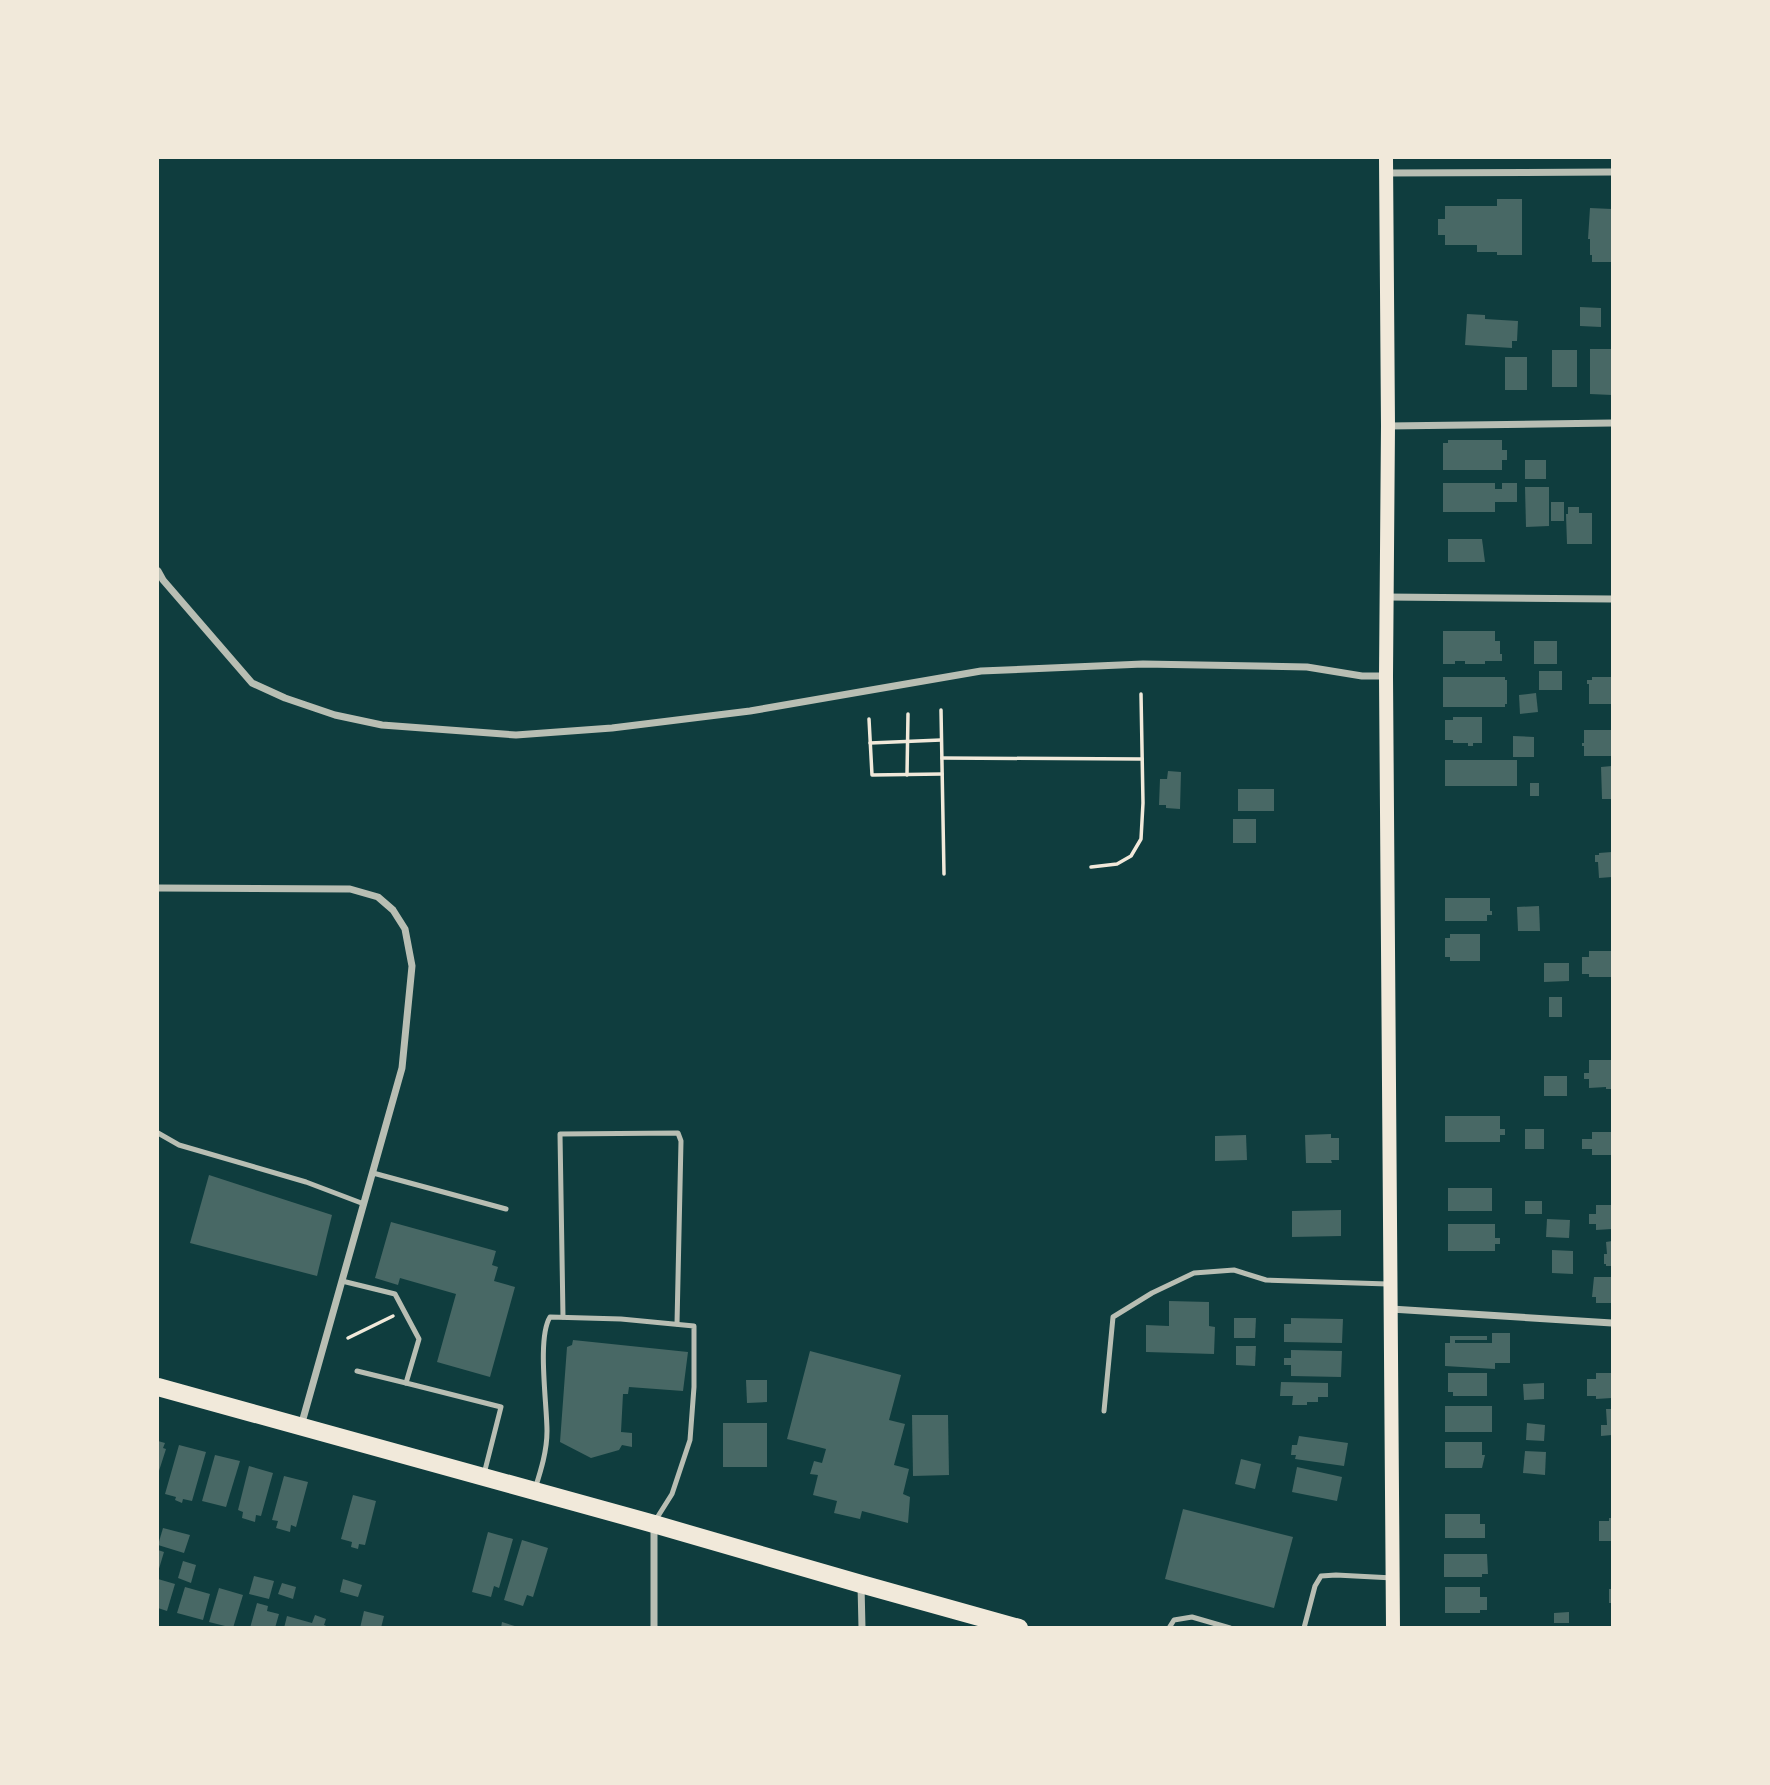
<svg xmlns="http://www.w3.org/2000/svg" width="1770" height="1785" font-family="'Space Grotesk',sans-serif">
<rect width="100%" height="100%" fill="#0f3d3e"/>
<!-- building -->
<g fill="#486865">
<polygon points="1497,199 1522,199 1522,255 1497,255 1497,252 1477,252 1477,245 1445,245 1445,235 1438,235 1438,219 1445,219 1445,206 1497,206"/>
<polygon points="1590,208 1612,209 1612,262 1592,262 1592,255 1590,255 1590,239 1588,239"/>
<polygon points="1580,307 1601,308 1601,327 1580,326"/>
<polygon points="1467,314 1485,315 1485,319 1518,321 1517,341 1512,341 1512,348 1465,345"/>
<polygon points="1590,349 1612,349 1612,395 1590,394"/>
<rect x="1552" y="350" width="25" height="37"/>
<rect x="1505" y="357" width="22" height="33"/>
<polygon points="1448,440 1502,440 1502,450 1507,450 1507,460 1502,460 1502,470 1443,470 1443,443 1448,443"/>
<rect x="1525" y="460" width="21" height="19"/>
<polygon points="1443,483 1495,483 1495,489 1502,489 1502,483 1517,483 1517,502 1495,502 1495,512 1443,512"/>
<polygon points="1525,487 1549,487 1549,526 1526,527"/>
<rect x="1551" y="502" width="13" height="19"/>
<polygon points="1568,507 1579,507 1579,513 1592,513 1592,544 1567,544 1566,514 1568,514"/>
<polygon points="1448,539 1482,539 1485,562 1448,562"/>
<polygon points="1443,631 1495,631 1495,641 1500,641 1500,654 1502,654 1502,661 1485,661 1485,664 1465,664 1465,661 1455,661 1455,664 1443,664"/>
<rect x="1534" y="641" width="23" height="23"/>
<rect x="1539" y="671" width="23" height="19"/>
<polygon points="1443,677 1505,677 1505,680 1507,680 1507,704 1505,704 1505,707 1443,707"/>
<polygon points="1592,677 1612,677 1612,704 1589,704 1589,684 1587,684 1587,680 1592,680"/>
<polygon points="1536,693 1538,712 1520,714 1519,695"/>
<polygon points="1453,717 1482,717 1482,743 1473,743 1473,746 1468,746 1468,743 1453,743 1453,740 1445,740 1445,720 1453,720"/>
<polygon points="1584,730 1612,730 1612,756 1584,756 1584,746 1582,746 1582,743 1584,743"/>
<polygon points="1513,736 1534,737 1534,757 1513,757"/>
<rect x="1445" y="760" width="72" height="26"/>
<polygon points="1612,766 1612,799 1602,799 1601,767"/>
<polygon points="1168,771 1181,772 1180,809 1166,808 1166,805 1159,805 1160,779 1167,779"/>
<rect x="1530" y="783" width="9" height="13"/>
<rect x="1238" y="789" width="36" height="22"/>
<rect x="1233" y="819" width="23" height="24"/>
<polygon points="1612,852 1612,877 1599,878 1598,862 1595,862 1595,855 1599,855 1599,853"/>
<polygon points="1445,898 1490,898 1490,911 1492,911 1492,915 1487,915 1487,921 1445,921"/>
<polygon points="1539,906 1540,931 1518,931 1517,907"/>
<polygon points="1450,934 1480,934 1480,961 1450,961 1450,957 1445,957 1445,938 1450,938"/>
<polygon points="1589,951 1612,951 1612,977 1589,977 1589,974 1582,974 1582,957 1589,957"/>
<polygon points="1544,963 1569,963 1569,981 1544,982"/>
<rect x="1549" y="997" width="13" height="20"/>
<polygon points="1589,1060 1612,1060 1612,1089 1606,1089 1606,1087 1589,1088 1589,1079 1584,1079 1584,1073 1589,1073"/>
<rect x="1544" y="1076" width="23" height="20"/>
<polygon points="1445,1116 1500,1116 1500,1129 1505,1129 1505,1135 1500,1135 1500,1142 1445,1142"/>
<rect x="1525" y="1129" width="19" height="20"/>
<polygon points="1592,1132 1612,1132 1612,1155 1592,1155 1592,1149 1582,1149 1582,1139 1592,1139"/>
<polygon points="1331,1134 1331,1138 1339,1138 1339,1160 1331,1160 1332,1163 1306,1163 1305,1135"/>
<polygon points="1246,1135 1247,1160 1215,1161 1215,1136"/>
<polygon points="209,1175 332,1215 317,1276 190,1243"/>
<rect x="1448" y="1188" width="44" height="23"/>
<rect x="1525" y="1201" width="17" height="13"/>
<polygon points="1596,1205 1612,1205 1612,1229 1596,1230 1596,1224 1589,1224 1589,1214 1596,1214"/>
<polygon points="1341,1210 1341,1236 1292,1237 1292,1211"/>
<polygon points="1547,1219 1570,1220 1569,1238 1546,1237"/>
<polygon points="391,1222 496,1251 492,1265 498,1267 494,1281 515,1287 490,1377 437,1362 456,1294 400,1278 398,1285 375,1278"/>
<polygon points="1448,1224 1495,1224 1495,1238 1500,1238 1500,1244 1495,1244 1495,1251 1448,1251"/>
<polygon points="1612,1241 1612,1266 1606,1266 1606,1264 1604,1264 1604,1254 1607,1254 1606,1242"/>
<polygon points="1552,1250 1573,1251 1573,1274 1552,1273"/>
<polygon points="1594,1277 1612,1277 1612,1303 1596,1303 1596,1297 1592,1297"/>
<polygon points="1169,1301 1209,1302 1209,1326 1215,1327 1214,1354 1146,1352 1146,1325 1169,1326"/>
<polygon points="1234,1318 1256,1318 1255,1338 1234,1338"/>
<polygon points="1291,1318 1343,1319 1342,1343 1284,1342 1284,1324 1291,1324"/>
<polygon points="1492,1333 1510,1333 1510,1363 1495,1363 1495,1369 1445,1366 1445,1343 1450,1343 1450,1336 1487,1336 1487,1340 1455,1340 1455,1343 1492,1343"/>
<polygon points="573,1340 688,1352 683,1391 629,1387 628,1394 623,1394 621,1432 632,1433 632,1447 622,1445 619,1450 591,1458 560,1442 567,1347 572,1345"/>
<polygon points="1236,1346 1256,1346 1255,1366 1236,1365"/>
<polygon points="1291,1350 1342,1351 1341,1377 1291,1376 1291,1365 1284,1365 1284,1358 1291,1358"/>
<polygon points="810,1351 901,1375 889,1420 905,1424 894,1465 909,1469 903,1494 910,1497 908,1523 862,1511 860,1519 834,1513 837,1501 813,1495 818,1475 810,1474 814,1461 822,1463 826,1449 787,1439"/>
<polygon points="1448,1373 1487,1373 1487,1396 1453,1396 1453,1392 1448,1392"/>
<polygon points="1596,1373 1612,1373 1612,1398 1596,1399 1596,1396 1587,1396 1587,1379 1596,1379"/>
<polygon points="746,1380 767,1380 767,1402 747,1403"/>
<polygon points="1281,1382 1328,1383 1328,1397 1318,1397 1318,1402 1307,1402 1307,1405 1292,1405 1293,1396 1280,1396"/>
<polygon points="1544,1383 1544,1399 1524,1400 1523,1384"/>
<rect x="1445" y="1406" width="47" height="26"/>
<polygon points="1606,1409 1612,1409 1612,1435 1601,1436 1601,1425 1607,1425"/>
<polygon points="912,1415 948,1415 949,1475 913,1476"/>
<rect x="723" y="1423" width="44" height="44"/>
<polygon points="1527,1423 1545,1425 1544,1441 1526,1440"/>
<polygon points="1299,1436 1348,1443 1344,1466 1295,1459 1296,1455 1291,1455 1292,1445 1297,1445"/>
<polygon points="158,1441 165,1443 163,1448 166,1449 158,1474"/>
<polygon points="1445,1442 1482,1442 1482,1455 1485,1455 1482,1468 1445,1468"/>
<polygon points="179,1445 206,1452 192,1501 183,1499 182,1503 175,1500 176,1497 165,1494"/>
<polygon points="1525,1451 1546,1452 1545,1475 1523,1473"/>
<polygon points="215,1455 240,1461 226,1507 202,1501"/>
<polygon points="1241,1459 1261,1464 1255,1489 1235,1484"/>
<polygon points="249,1466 273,1473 261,1516 256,1515 255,1522 242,1518 243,1512 238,1510"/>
<polygon points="1297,1467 1342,1477 1337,1501 1292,1492"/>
<polygon points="284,1476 308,1482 296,1527 291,1525 290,1532 276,1528 278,1521 272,1520"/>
<polygon points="353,1495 376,1501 365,1545 359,1544 358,1549 351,1547 352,1542 341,1539"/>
<polygon points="1183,1509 1293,1537 1274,1608 1165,1579"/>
<polygon points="1445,1514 1480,1514 1480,1524 1485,1524 1485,1538 1445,1538"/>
<polygon points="1609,1518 1612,1518 1612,1541 1599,1541 1599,1521 1609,1521"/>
<polygon points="163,1528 190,1535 184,1553 158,1545"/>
<polygon points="488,1532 513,1539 499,1588 494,1586 491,1597 472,1592"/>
<polygon points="522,1540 548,1548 533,1597 527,1595 523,1606 504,1600"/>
<polygon points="158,1550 164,1552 158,1572"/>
<polygon points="1444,1554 1487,1554 1488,1574 1482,1574 1482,1577 1444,1577"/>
<polygon points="183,1561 196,1565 191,1583 178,1578"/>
<polygon points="254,1576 274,1581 269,1599 249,1594"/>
<polygon points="158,1579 175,1584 167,1611 158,1608"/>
<polygon points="343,1579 362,1585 358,1597 340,1592"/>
<polygon points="282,1583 296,1587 293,1599 278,1594"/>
<polygon points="185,1587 210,1594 203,1620 177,1613"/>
<polygon points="1445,1587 1480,1587 1480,1597 1487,1597 1487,1610 1480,1610 1480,1613 1445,1613"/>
<polygon points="219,1588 243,1595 233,1628 209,1622"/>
<rect x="1609" y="1589" width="3" height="14"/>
<polygon points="257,1603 268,1606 267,1611 279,1614 275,1628 250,1628"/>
<polygon points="364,1611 384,1616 381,1628 360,1628"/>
<polygon points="1569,1612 1569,1623 1554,1623 1554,1613"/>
<polygon points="315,1615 326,1619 324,1625 331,1628 284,1628 287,1616 312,1623"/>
<polygon points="502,1622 518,1627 518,1628 501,1628"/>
</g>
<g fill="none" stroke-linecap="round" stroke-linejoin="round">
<!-- path -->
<g stroke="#f1e9da" stroke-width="3.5">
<polyline points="941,710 944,874"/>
<polyline points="869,719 872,775 942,774"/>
<polyline points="870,743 941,740"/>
<polyline points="942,758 1142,759"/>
<polyline points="907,775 908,714"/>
<polyline points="1091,867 1117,864 1131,856 1141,839 1143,803 1141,694"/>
<polyline points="348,1338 393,1316"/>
</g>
<!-- service -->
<g stroke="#b8beb3" stroke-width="5">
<polyline points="158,1133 179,1145 306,1182 364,1204"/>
<polyline points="373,1173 506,1209"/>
<polyline points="342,1281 395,1294 419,1339 406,1383 501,1407 484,1474"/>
<polyline points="563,1317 560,1134 678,1133 681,1141 677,1324"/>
<polyline points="357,1371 406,1383"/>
<polyline points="1104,1411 1113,1317 1152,1293 1194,1273 1234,1270 1266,1280 1388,1284"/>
<path d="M535 1489C541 1470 547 1451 547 1431 547 1404 537 1338 550 1317L621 1319 694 1326V1387L690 1440 672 1494 655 1521"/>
<polyline points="1169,1628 1174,1620 1192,1617 1230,1628"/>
<polyline points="1304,1628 1315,1586 1321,1576 1336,1575 1393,1578"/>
</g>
<!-- minor -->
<g stroke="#b8beb3" stroke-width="7">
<polyline points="1386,173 1612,172"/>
<polyline points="1388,426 1612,423"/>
<polyline points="158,571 163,580 252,683 285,698 335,715 382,725 516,735 612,728 750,711 981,671 1143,664 1307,667 1362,676 1386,676"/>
<polyline points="1386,597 1612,599"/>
<polyline points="158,888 350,889 378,897 393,910 405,929 412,966 402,1068 301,1426"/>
<polyline points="1391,1309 1612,1323"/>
<polyline points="861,1585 862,1628"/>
<polyline points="654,1628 654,1525"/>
</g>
<!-- secondary -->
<polyline stroke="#f1e9da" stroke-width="14" points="1386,158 1388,426 1386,676 1393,1628"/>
<!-- primary -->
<polyline stroke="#f1e9da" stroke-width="18" points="158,1387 654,1524 861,1584 1019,1628"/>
</g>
<!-- border -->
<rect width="1770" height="1785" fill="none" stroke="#f1e9da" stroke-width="318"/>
</svg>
